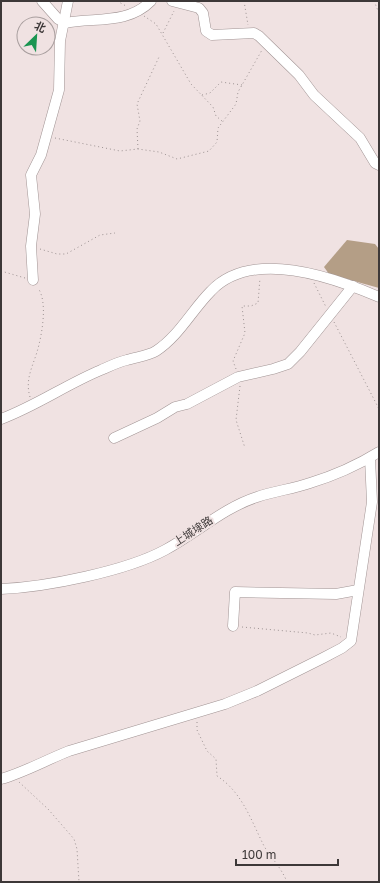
<svg xmlns="http://www.w3.org/2000/svg" width="380" height="883" font-family="'Golos Text','Noto Sans SC',sans-serif">
<rect width="100%" height="100%" fill="#f0e2e2"/>
<!-- forest -->
<polygon fill="#b49e86" points="347,240 375,244 379,249 379,288 329,274 324,267"/>
<g fill="none" stroke-linecap="round" stroke-linejoin="round">
<defs>
<g id="minor">
<path d="M42 1 58 19 65 23C95 17 127 25 151 1"/>
<polyline points="172,1 199,8 203,13 206,31 212,35 254,33 259,36 299,75 314,95 360,138 375,163 379,165"/>
<polyline points="33,280 31,246 35,214 31,175 41,155 59,90 60,41 68,1"/>
<path d="M1 419C36 406 67 384 101 370 110 366 118 362 127 360 136 357 148 356 156 351 179 336 192 310 211 291 252 248 333 277 379 297"/>
<polyline points="114,438 157,418 175,407 187,404 238,377 273,369 288,364 300,352 353,286"/>
<path d="M1 589C47 587 126 571 165 550 197 533 223 508 257 497 274 491 293 489 310 483 333 476 358 465 379 452"/>
<polyline points="233,626 235,592 336,594 358,590"/>
<path d="M1 779C25 772 46 760 69 751L225 704 257 691 323 658 342 648 351 641 372 502 370 458"/>
</g>
</defs>
<!-- minor casing -->
<use href="#minor" stroke="#a19494" stroke-width="11"/>
<!-- path -->
<g stroke="#9c9292" stroke-width="1" stroke-dasharray="1 3" stroke-linecap="butt">
<polyline points="117,1 126,6"/>
<polyline points="244,1 248,25"/>
<polyline points="374,1 379,13"/>
<polyline points="144,16 156,24 191,84 213,107 216,116 222,121"/>
<polyline points="163,33 174,11"/>
<polyline points="202,95 210,93 221,82 242,85"/>
<polyline points="55,138 120,151 138,149 159,152 177,159 209,151 217,142 218,128 236,104 238,92 262,50"/>
<polyline points="138,149 137,129 140,121 137,104 159,57"/>
<polyline points="40,249 57,254 66,254 100,235 115,233"/>
<polyline points="1,271 25,278"/>
<polyline points="314,283 326,307"/>
<polyline points="334,322 379,409"/>
<polyline points="236,369 233,361 245,333 242,306 251,306 258,303 260,278"/>
<polyline points="240,386 236,420 245,448"/>
<path d="M30 397C25 380 32 368 37 352 42 335 48 302 38 288"/>
<polyline points="242,627 308,633 315,635 331,633 341,637"/>
<path d="M197 722V730L207 751 216 759 217 776C242 792 251 820 264 846 271 858 281 867 287 882"/>
<polyline points="19,782 48,809 74,839 77,849 79,882"/>
</g>
<!-- minor -->
<use href="#minor" stroke="#fff" stroke-width="10"/>
</g>
<g text-anchor="middle" stroke-width="4" stroke-linejoin="round" paint-order="stroke">
<!-- street labels -->
<g font-size="11" fill="#3d3838" stroke="#f0e2e2">
<text transform="translate(193 531) rotate(-33)" y="4">上城埭路</text>
</g>
</g>
<!-- border -->
<rect width="380" height="883" fill="none" stroke="#3d3838" stroke-width="4"/>
<!-- north arrow -->
<g transform="translate(36 36) rotate(25)"><circle r="19" fill="#f0e2e2" stroke="#a89e9e"/>
<path d="M0-3L7 15L0 10L-7 15Z" fill="#1b9551"/>
<text y="-6" font-size="11" font-weight="bold" text-anchor="middle" fill="#3d3838">北</text>
</g>
<!-- scale -->
<path d="M236 859v6h102v-6" fill="none" stroke="#3d3838" stroke-width="2"/>
<text x="242" y="859" font-size="12" fill="#3d3838" stroke="#f0e2e2" stroke-width="3" paint-order="stroke">100 m</text>
</svg>
